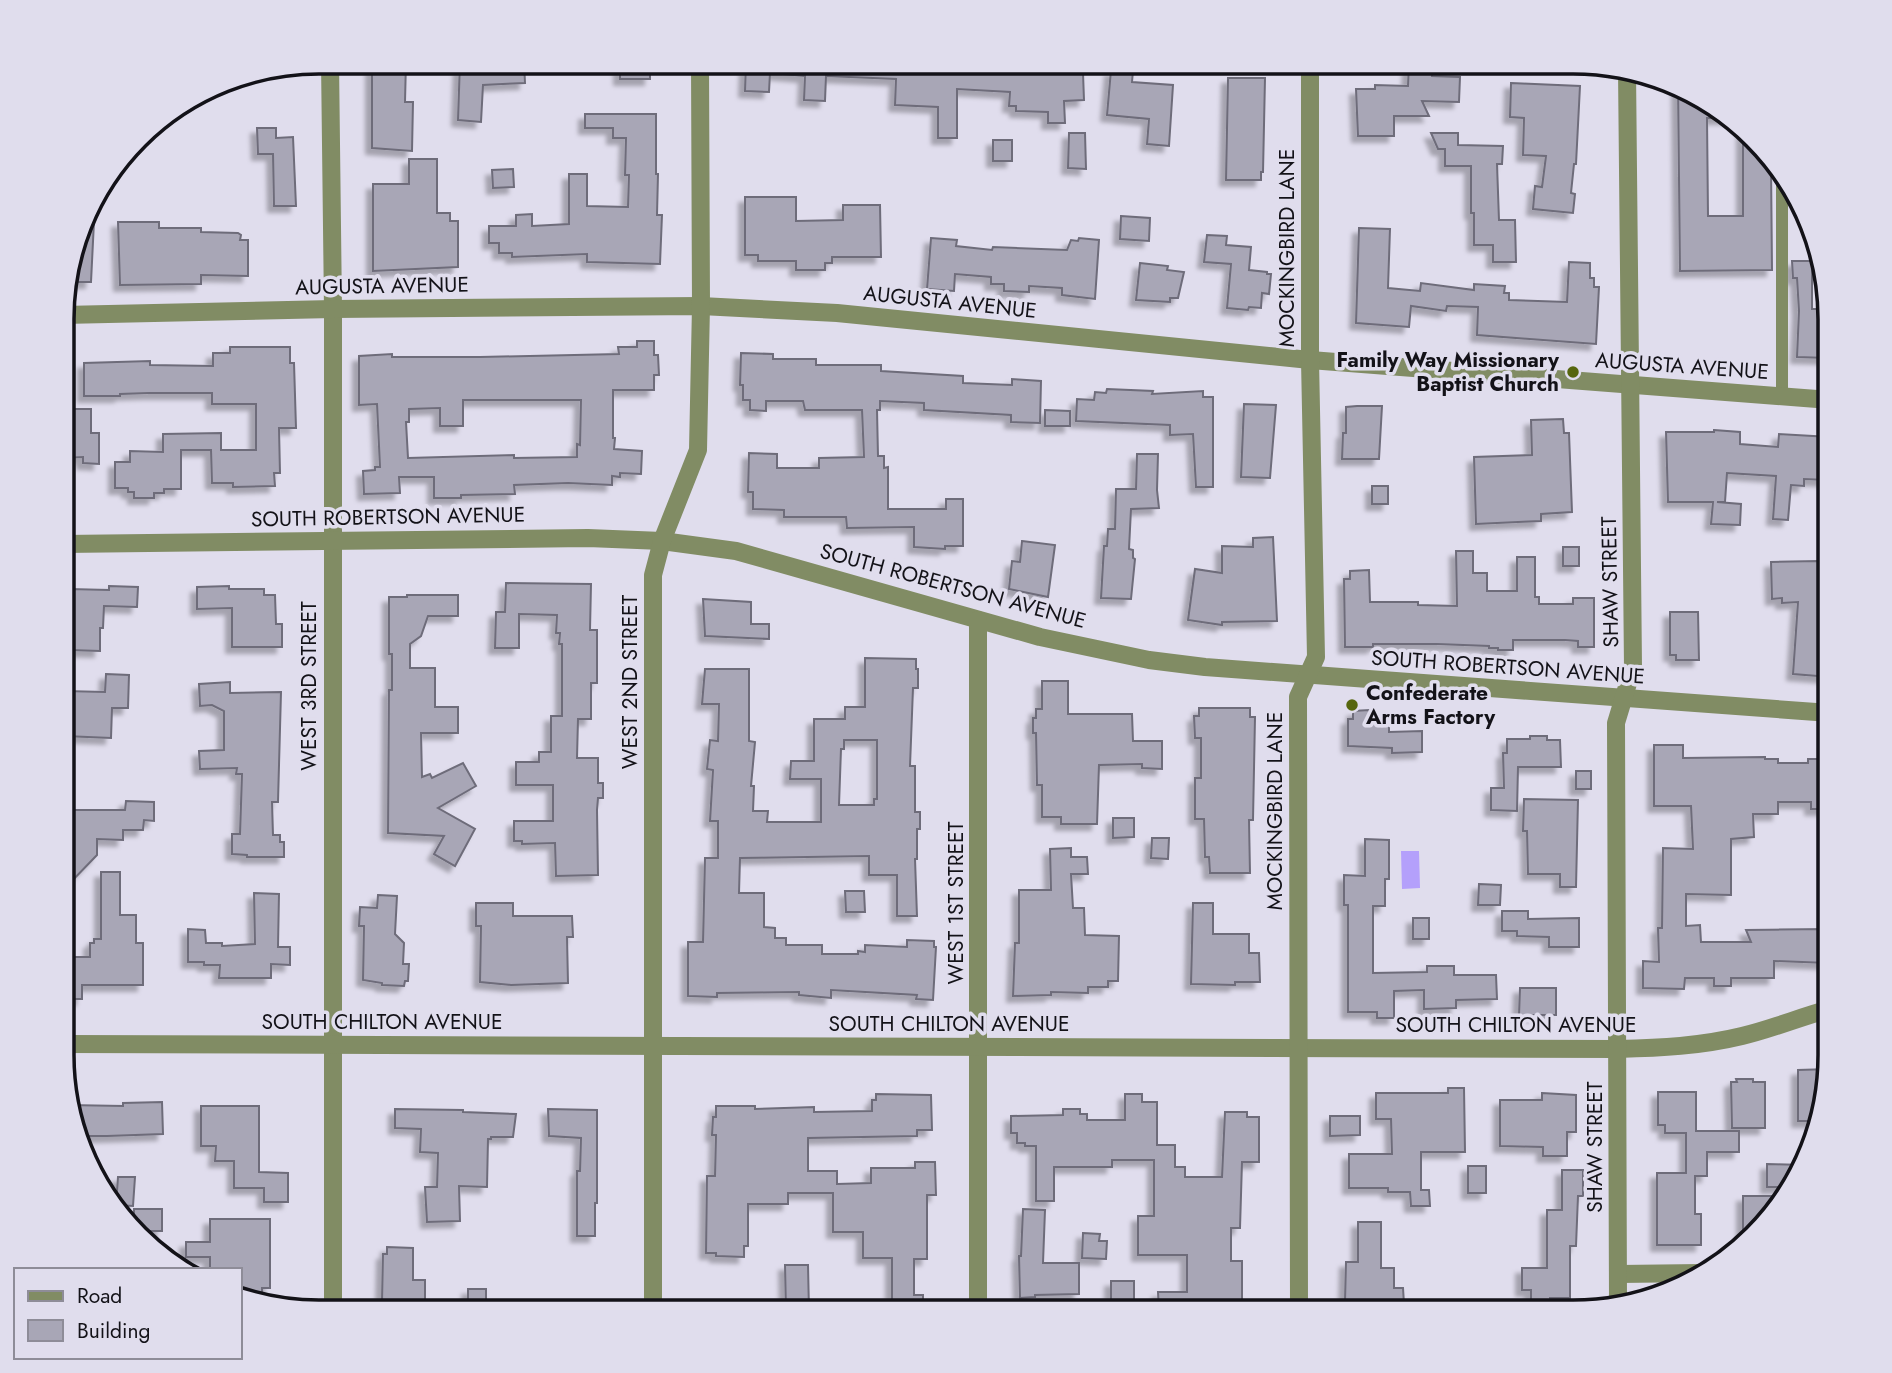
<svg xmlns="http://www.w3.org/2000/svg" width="1892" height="1373" font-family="Jost,sans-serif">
<defs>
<filter id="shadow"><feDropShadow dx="-6" dy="6" stdDeviation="2" flood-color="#0004"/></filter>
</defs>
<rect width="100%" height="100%" fill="#e0dded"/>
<!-- water -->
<polygon fill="#b4a0fb" points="1401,851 1419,851 1420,888 1402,889"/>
<!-- building -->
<g fill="#a8a6b6" stroke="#6e6c7a" stroke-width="2" fill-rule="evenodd" filter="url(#shadow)">
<polygon points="372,61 406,61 405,102 413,102 412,151 372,148"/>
<polygon points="460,61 524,61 525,83 483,85 481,122 458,120"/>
<rect x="620" y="61" width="30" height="18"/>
<polygon points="746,61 986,62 986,64 1068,64 1068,74 1083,73 1084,100 1064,101 1065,123 1048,123 1048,112 1016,111 1016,106 1009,106 1010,92 957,89 957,138 938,138 938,107 895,105 896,79 826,76 825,101 804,100 805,76 770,73 769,92 745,91"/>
<polygon points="1409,62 1433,62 1432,76 1460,77 1459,102 1422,101 1429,116 1394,116 1394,136 1358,136 1356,89 1375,89 1375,85 1408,86"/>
<polygon points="1111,70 1133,71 1132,82 1173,85 1169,146 1147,144 1149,119 1107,115"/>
<polygon points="1228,78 1265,78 1263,172 1261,172 1261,180 1226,180"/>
<polygon points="1511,83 1580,86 1576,164 1574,164 1571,193 1575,194 1573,213 1533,209 1535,186 1542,187 1546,156 1523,155 1524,118 1510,117"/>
<polygon points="1678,84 1733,118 1707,118 1708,216 1743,216 1743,130 1771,165 1772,270 1680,271"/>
<polygon points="585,114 656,114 656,174 658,174 657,215 662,215 660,264 587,262 587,254 512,257 512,253 499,253 499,243 489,243 489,226 516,226 516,215 532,214 532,226 569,224 569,174 587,174 587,206 628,207 629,175 625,175 626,138 613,138 613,128 585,128"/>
<polygon points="257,128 276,128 276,138 293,137 296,206 274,206 273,154 258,154"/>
<polygon points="1069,133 1085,133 1086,169 1068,168"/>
<polygon points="1431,133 1458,133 1458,145 1503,146 1502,164 1497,164 1499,220 1515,220 1516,262 1493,262 1493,245 1474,245 1474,213 1471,213 1471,166 1445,166 1445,149 1438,149"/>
<rect x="993" y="140" width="19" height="21"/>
<polygon points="409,159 437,159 437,213 450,213 450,221 458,221 458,267 373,271 373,184 409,184"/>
<polygon points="513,169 514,187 493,188 492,170"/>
<polygon points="745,197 796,197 796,221 843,220 843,205 880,205 881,257 832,257 832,263 825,263 825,270 796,270 796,261 758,261 758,255 745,255"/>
<polygon points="91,201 95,201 91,282 73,282 73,253"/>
<polygon points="1121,216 1150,218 1149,241 1120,239"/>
<polygon points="118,222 159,222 159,228 201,228 201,232 238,233 241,235 240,240 248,240 248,276 201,275 201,284 120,285"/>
<polygon points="1359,228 1390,229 1388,288 1420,291 1421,283 1474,290 1474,284 1505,286 1504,293 1509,293 1509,300 1567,302 1569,262 1590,263 1590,278 1594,278 1594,287 1599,287 1596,344 1477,335 1478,307 1447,306 1446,311 1411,306 1409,327 1356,323"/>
<polygon points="1207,235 1227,236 1226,245 1251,247 1249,270 1267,272 1267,274 1271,274 1269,294 1262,293 1261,308 1249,307 1248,310 1227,308 1231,264 1204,262"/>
<polygon points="931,238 957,240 956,246 992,250 993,247 1067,250 1071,240 1078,241 1079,238 1099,240 1095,299 1062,295 1062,288 1029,286 1029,292 1004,291 1004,284 991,284 991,277 955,274 954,291 927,289"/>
<polygon points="1792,261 1812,261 1812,309 1817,309 1817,311 1820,311 1820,317 1828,319 1827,358 1797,357 1799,311 1797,278 1793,278"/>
<polygon points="1140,263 1168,266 1167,270 1184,272 1178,298 1170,298 1170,302 1136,300"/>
<path d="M637 341H654V355H658L659 375H654V390H613V438H615L614 449 642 451 641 474 620 473V477L612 476V485L568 483 514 485 515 494 461 495V498H434V477H399L400 493 364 494 363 471 375 470V467H380L377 404 359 405V356L392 354V357H480L619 354 618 347H637ZM463 400H581L580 445 577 444V457L514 458V455L408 458 406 422H409V409L440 408V426H463Z"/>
<polygon points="230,347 290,347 290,363 294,363 296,428 279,428 280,473 274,473 275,486 233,487 233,483 212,483 211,450 181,450 181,489 164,489 164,493 154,493 154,498 134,498 134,492 128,492 128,488 115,488 115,462 130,462 130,451 163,452 163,434 221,433 221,450 256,450 256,404 212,404 212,393 149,393 120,394 120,396 84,396 84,363 150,361 150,365 213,366 213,353 230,353"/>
<polygon points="741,353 773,354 773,359 816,359 816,365 881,365 881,371 963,376 963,383 1012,385 1012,379 1041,381 1040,423 1011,422 1011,415 924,410 924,403 880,401 880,410 877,410 878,456 884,456 884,468 888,467 888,509 946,509 946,499 963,499 963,546 945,546 945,549 914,547 914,527 847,528 846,517 784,517 784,510 753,509 753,492 748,492 749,453 777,454 777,468 819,468 819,458 864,457 862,410 805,410 803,401 766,401 766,411 750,410 750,400 743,400 743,385 740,385"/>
<polygon points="1107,389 1153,391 1152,394 1203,391 1203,397 1213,397 1213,487 1196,487 1193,434 1170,435 1170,425 1076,421 1077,399 1094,400 1095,392 1106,393"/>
<polygon points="1244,404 1276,405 1270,478 1241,477"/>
<polygon points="1357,406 1382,406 1379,459 1342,459 1343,433 1346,433 1346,407"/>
<polygon points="66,409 91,409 91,433 99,433 99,464 83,463 83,457 63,458"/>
<polygon points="1045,410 1070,411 1070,426 1045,426"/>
<polygon points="1563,419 1564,433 1569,433 1572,512 1541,514 1541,521 1476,524 1474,457 1532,455 1531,420"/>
<polygon points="1714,430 1740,432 1740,444 1778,447 1779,434 1830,437 1827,480 1804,479 1804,486 1791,485 1788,520 1773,519 1776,476 1727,473 1725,502 1717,502 1741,504 1740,525 1711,524 1713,502 1668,502 1666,432 1714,432"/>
<polygon points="1137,454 1158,454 1157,490 1159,508 1131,509 1129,549 1133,550 1133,558 1135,559 1131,599 1101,598 1104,546 1107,546 1108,529 1115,529 1116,489 1136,489"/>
<rect x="1372" y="486" width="16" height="18"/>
<polygon points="1273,537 1277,621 1222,622 1222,625 1188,620 1195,569 1222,573 1222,546 1253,547 1253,538"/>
<polygon points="1022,541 1055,545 1048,597 1009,589 1012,561 1020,562"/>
<rect x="1563" y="547" width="16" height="19"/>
<polygon points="1456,551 1473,551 1473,573 1487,573 1487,591 1517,591 1517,557 1535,557 1535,597 1539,597 1539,604 1573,604 1573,598 1594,598 1594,647 1578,647 1578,641 1565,640 1513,640 1513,650 1498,650 1498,648 1489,648 1489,646 1437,644 1373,644 1373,647 1345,647 1344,579 1350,579 1350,571 1369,570 1370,602 1418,602 1418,605 1457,606"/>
<polygon points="1818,561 1818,584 1830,584 1830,677 1793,674 1798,602 1782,603 1782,598 1772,599 1771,562"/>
<polygon points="506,583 591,584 590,630 597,630 597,683 591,683 591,719 578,719 577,758 598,758 598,783 603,783 603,798 598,798 597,810 598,875 556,876 555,843 522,844 522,841 514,841 514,821 553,821 553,785 516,785 516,762 539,762 539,752 551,752 551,716 562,716 562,644 559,644 560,633 556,633 557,615 519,614 519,648 495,648 496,612 505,612"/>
<polygon points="109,586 138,587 137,607 104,606 103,628 100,628 100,651 69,650 70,589 109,590"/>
<polygon points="229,586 229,589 264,589 264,595 275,595 276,624 282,624 282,647 232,647 232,608 197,609 197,587"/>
<polygon points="407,595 458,595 458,616 428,616 421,636 410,644 410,668 435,668 435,707 458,707 458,733 421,733 422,777 430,774 432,778 463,763 476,786 438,808 475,829 455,866 434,854 444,836 388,833 389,690 392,690 392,654 389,654 389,597 407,597"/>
<polygon points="703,599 751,602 751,624 769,624 769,639 705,636"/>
<polygon points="1670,612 1698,612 1699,660 1676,660 1676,655 1670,655"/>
<path d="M865 658 916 659V669H918V688H913L910 766H915V812H920V829H917V859H915L917 916H897V875H869V856L740 858 739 893H764V927L775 928V938H786V945H822V954H858V951L865 952V945L907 947V940L934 941V947H936L933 1000 916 999 917 995 831 990V998L799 995V992L717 993V997L688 996V942H703L705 858H718V821H710L713 770 707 769 710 740 718 741 719 704H702L705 669H749V741L755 742 751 786H754L753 811H768L767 822H821V779H790L791 761H814V719H845V707H865ZM844 740H877V799H874V805H839L841 749H844Z"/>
<polygon points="106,674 129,675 128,708 112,708 111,738 64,736 65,691 105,692"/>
<polygon points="1042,681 1068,681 1068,714 1132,714 1133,741 1162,741 1162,769 1142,768 1142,764 1099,765 1097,824 1061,824 1061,817 1042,817 1042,785 1037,785 1036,733 1033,733 1033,718 1036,718 1036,709 1042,709"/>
<polygon points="230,682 230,693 281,692 278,802 272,802 273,835 280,835 280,842 284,842 284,857 247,857 247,855 232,854 232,834 240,834 242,774 236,774 237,768 200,769 199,751 224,750 224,711 212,705 200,706 199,684"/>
<polygon points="1199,708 1250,708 1250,717 1255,717 1253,820 1249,820 1250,873 1210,873 1209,857 1205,857 1204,819 1195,819 1195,778 1201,778 1201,738 1195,738 1194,716 1199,716"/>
<polygon points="1369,710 1369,716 1389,716 1389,732 1422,731 1422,752 1392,753 1392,748 1348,746 1348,719 1353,719 1353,711"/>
<polygon points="1530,736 1547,736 1547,740 1560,740 1561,767 1518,767 1517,811 1491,810 1491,788 1504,788 1503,753 1507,753 1507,739 1530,739"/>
<polygon points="1654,745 1683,745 1683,758 1765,757 1765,759 1778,759 1778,763 1808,763 1808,759 1829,759 1828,809 1811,809 1811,802 1778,802 1778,814 1753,814 1754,837 1731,839 1731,895 1686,894 1686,926 1700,925 1701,942 1751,942 1746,930 1828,929 1827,963 1774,961 1774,978 1731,978 1731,986 1714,986 1714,978 1685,978 1684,989 1643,988 1643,961 1659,962 1658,928 1662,928 1663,848 1693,849 1691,806 1654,806"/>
<rect x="1576" y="771" width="15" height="18"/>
<polygon points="1524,799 1578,800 1576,887 1560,887 1560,874 1528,874 1527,831 1523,831"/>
<polygon points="126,801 154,802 154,821 144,820 143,830 123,830 123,840 97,839 97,855 69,884 70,810 125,810"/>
<polygon points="1113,818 1134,818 1134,837 1113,838"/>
<polygon points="1152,838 1169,838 1168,859 1151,858"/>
<polygon points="1365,839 1389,840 1389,879 1385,879 1385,906 1373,906 1373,973 1427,972 1427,966 1454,966 1454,975 1496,975 1497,999 1456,1000 1456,1008 1424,1009 1424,990 1394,991 1394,1018 1377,1018 1377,1012 1348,1012 1348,905 1344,905 1344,875 1365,876"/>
<polygon points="1071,848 1071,857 1087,857 1088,874 1071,874 1073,908 1084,908 1085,935 1119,936 1118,981 1108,981 1108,987 1088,987 1088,993 1051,992 1051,995 1013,996 1015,943 1019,943 1019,890 1051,890 1050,849"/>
<polygon points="101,872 120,872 120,915 136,915 136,943 143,943 143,985 82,985 82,999 63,999 65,957 90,957 90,943 94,943 94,939 101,939"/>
<polygon points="1479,884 1501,885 1500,905 1478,905"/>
<polygon points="845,891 864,891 865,912 846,912"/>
<polygon points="254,893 279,894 278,947 290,947 290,965 271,964 271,978 219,978 220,965 204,965 204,962 188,962 188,929 205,930 206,943 222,943 222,946 255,944"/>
<polygon points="378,895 397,896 395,934 404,943 403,964 409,964 408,981 405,981 404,986 382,985 382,983 363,980 364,926 359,926 360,907 377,908"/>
<polygon points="476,903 513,903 513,916 572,916 573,937 567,937 568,983 511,985 480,982 481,926 476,926"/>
<polygon points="1193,903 1213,903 1213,934 1249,934 1249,953 1259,953 1260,982 1235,982 1235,985 1191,984"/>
<polygon points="1502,911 1528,911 1528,919 1579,918 1579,947 1549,947 1549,937 1517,936 1517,931 1502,931"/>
<rect x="1413" y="918" width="16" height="21"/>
<polygon points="1520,988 1556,988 1556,1015 1519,1015"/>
<polygon points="1830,1069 1819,1121 1798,1121 1798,1070"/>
<polygon points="1736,1079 1753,1079 1753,1082 1765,1082 1765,1128 1732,1128 1731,1082 1737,1082"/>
<polygon points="1448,1088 1464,1088 1465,1152 1421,1152 1421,1190 1429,1190 1430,1206 1411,1206 1410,1192 1388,1192 1388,1188 1349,1188 1349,1154 1392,1154 1391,1119 1376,1119 1376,1093 1448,1093"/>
<polygon points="1658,1092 1696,1092 1696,1131 1739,1131 1739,1152 1707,1152 1707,1176 1695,1176 1695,1214 1701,1214 1701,1245 1657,1245 1657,1173 1686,1173 1686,1133 1665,1133 1665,1125 1658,1125"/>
<polygon points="1542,1093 1576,1095 1576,1132 1567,1132 1567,1156 1543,1156 1543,1147 1500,1146 1500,1100 1542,1100"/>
<polygon points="876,1094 931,1095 932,1130 917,1130 917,1136 808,1138 808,1171 837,1171 837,1184 871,1183 871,1168 915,1168 915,1162 935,1162 936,1195 927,1195 927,1259 914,1259 914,1295 923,1295 923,1311 892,1311 892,1258 863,1258 863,1232 833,1232 833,1193 788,1193 788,1204 748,1204 748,1246 744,1246 744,1257 716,1256 716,1253 706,1253 707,1176 715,1176 716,1135 712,1135 713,1117 716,1117 716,1106 755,1106 755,1109 814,1107 814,1112 872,1111 872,1100 876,1100"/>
<polygon points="1125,1094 1142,1094 1142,1102 1157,1102 1157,1145 1175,1145 1175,1167 1185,1167 1185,1177 1222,1177 1225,1112 1247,1112 1247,1117 1259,1117 1259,1162 1242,1162 1240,1228 1231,1228 1231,1261 1242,1261 1242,1305 1192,1305 1192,1312 1159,1312 1158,1292 1187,1292 1187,1255 1138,1255 1138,1216 1154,1216 1154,1160 1112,1160 1112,1167 1054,1167 1054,1201 1036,1201 1036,1146 1025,1146 1025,1143 1017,1143 1017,1133 1011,1133 1011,1116 1063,1115 1063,1109 1080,1109 1080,1114 1087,1114 1087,1120 1125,1120"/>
<polygon points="162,1102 163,1134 107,1136 80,1136 69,1105 123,1106 123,1103"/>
<polygon points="201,1106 259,1106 259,1172 288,1173 288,1202 264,1202 264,1188 234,1188 234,1161 215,1161 216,1146 201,1146"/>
<polygon points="395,1109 463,1110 463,1112 516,1114 513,1137 491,1137 491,1139 488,1139 487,1187 459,1186 460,1221 427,1222 425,1187 437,1187 438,1153 420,1152 421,1129 395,1128"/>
<polygon points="548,1109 597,1110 597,1203 595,1203 595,1236 577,1236 577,1171 580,1171 581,1138 549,1136"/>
<polygon points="1330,1116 1360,1116 1360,1135 1330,1136"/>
<polygon points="1767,1164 1804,1165 1791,1187 1767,1187"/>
<rect x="1468" y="1166" width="18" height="27"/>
<polygon points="1562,1170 1583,1170 1583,1196 1578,1196 1576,1246 1570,1246 1570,1298 1550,1298 1550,1312 1531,1312 1531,1290 1522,1290 1522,1268 1547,1268 1547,1210 1562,1210"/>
<polygon points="118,1177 135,1177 133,1206 116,1205"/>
<polygon points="1743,1196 1774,1196 1774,1214 1743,1239"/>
<polygon points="134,1209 162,1209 162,1231 137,1231 134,1227"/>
<polygon points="1023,1209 1045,1210 1043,1263 1079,1263 1079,1294 1035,1295 1035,1297 1020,1298 1019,1256 1021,1256"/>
<polygon points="210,1219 270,1219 270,1288 262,1288 262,1302 240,1297 240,1270 210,1270 210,1257 186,1257 186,1242 210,1242"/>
<polygon points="1358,1222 1381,1222 1381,1268 1394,1268 1394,1288 1403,1288 1404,1304 1373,1304 1373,1300 1345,1301 1346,1262 1358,1262"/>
<polygon points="1083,1233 1100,1234 1099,1241 1107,1241 1106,1259 1082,1258"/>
<polygon points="387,1247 413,1248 413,1280 425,1280 425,1311 386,1311 386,1301 382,1301 383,1254 387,1254"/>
<polygon points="785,1265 808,1265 809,1311 786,1311"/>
<rect x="1111" y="1281" width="23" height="24"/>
<rect x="468" y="1289" width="18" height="22"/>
</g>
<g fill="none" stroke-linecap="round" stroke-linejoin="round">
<!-- lane -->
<polyline stroke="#818c64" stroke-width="12" points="1782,178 1782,397"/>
<!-- street -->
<g stroke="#818c64" stroke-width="18">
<polyline points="330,61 333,309 333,1311"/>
<polyline points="63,315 333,309 701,306 837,313 1310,360 1830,400"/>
<polyline points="63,544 588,538 662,541 736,551 1040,637 1149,660 1205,667 1830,713"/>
<polyline points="978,620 978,1311"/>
<path d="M63 1044 1618 1049C1660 1048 1701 1046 1742 1036 1772 1029 1800 1017 1830 1009"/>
<polyline points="1619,1274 1702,1273"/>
<polyline points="1618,1301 1616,723 1633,667 1627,70"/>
<polyline points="653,1311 653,575 662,541 698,450 701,306 700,61"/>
<polyline points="1299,1312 1298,697 1316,657 1310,360 1310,62"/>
</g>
</g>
<!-- markers -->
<g fill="#56660e" stroke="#e0dded" stroke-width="2.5">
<circle cx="1573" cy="372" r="7"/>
<circle cx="1352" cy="705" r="7"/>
</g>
<g text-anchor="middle" stroke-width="7" stroke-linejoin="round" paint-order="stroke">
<!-- street labels -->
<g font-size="21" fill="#131218" stroke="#e0dded">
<text transform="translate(1287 248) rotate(-90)" y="7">MOCKINGBIRD LANE</text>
<text transform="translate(382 286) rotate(-1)" y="7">AUGUSTA AVENUE</text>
<text transform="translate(950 302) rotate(6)" y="7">AUGUSTA AVENUE</text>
<text transform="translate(1682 366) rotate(4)" y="7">AUGUSTA AVENUE</text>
<text transform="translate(388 517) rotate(-1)" y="7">SOUTH ROBERTSON AVENUE</text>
<text transform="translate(1610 582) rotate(-91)" y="7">SHAW STREET</text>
<text transform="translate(953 586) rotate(15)" y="7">SOUTH ROBERTSON AVENUE</text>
<text transform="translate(1508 667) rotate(4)" y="7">SOUTH ROBERTSON AVENUE</text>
<text transform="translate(630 682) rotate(-90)" y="7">WEST 2ND STREET</text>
<text transform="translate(309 686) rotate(-90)" y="7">WEST 3RD STREET</text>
<text transform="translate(1275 811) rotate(-90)" y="7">MOCKINGBIRD LANE</text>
<text transform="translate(956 903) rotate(-90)" y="7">WEST 1ST STREET</text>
<text x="382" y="1029">SOUTH CHILTON AVENUE</text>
<text x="949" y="1031">SOUTH CHILTON AVENUE</text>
<text x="1516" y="1032">SOUTH CHILTON AVENUE</text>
<text transform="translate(1595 1147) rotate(-90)" y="7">SHAW STREET</text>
</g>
<!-- poi labels -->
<g font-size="21" font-weight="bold" fill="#131218" stroke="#e0dded" text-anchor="end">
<text x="1559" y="367">Family Way Missionary<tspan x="1559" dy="24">Baptist Church</tspan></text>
<text x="1366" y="700" text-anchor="start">Confederate<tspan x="1366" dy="24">Arms Factory</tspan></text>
</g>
</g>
<!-- crop -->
<path d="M0 0H1892V1373H0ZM319 74H1573A245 245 0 0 1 1818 319V1055A245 245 0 0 1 1573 1300H319A245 245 0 0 1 74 1055V319A245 245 0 0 1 319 74Z" fill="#e0dded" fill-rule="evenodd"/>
<path fill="none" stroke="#131218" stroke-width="3.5" d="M319 74H1573A245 245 0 0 1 1818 319V1055A245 245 0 0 1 1573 1300H319A245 245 0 0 1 74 1055V319A245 245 0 0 1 319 74Z"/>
<!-- legend -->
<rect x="14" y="1268" width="228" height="91" fill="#e0dded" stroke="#8e8c98" stroke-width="2"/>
<rect x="28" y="1291" width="35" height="10" fill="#818c64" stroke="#8e8c98" stroke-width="2"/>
<text x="77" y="1303" font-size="21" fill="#131218">Road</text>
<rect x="28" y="1320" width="35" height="21" fill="#a8a6b6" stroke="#8e8c98" stroke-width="2"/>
<text x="77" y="1338" font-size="21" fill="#131218">Building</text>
</svg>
